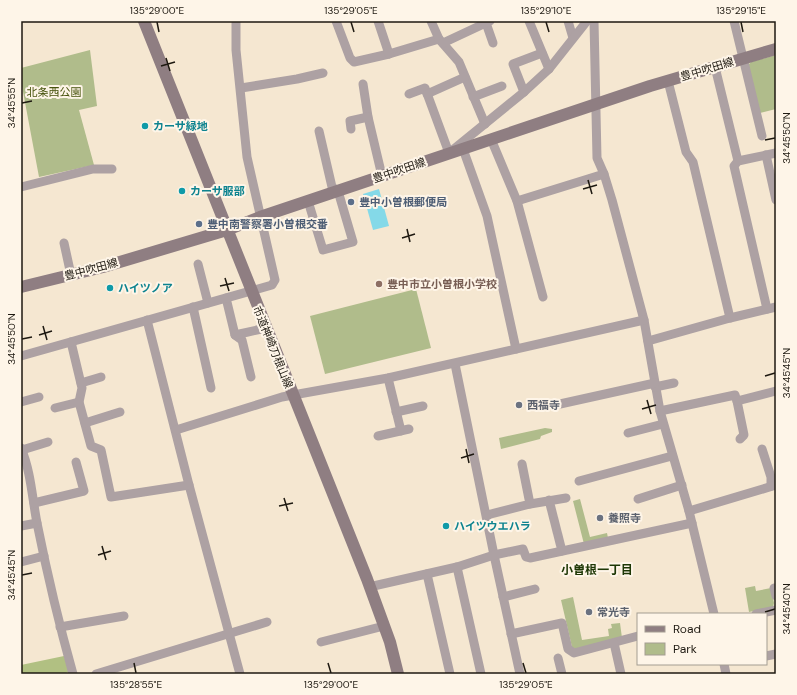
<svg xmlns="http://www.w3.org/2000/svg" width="797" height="695" font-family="'DM Sans','Noto Sans JP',sans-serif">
<rect width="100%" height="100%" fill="#f5e7d1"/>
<!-- green -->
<g fill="#b0bc8b">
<polygon points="90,50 97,106 79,110 94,165 39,177 21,81 21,68"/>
<polygon points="776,55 776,109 760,113 748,65 751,62"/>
<polygon points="416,289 431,348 325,374 310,316"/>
<polygon points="545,428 552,429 552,432 541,436 540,439 501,449 499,438"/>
<polygon points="580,499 590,537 607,533 608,538 584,544 573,501"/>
<polygon points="755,586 756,591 771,588 774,603 773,607 749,612 745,588"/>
<polygon points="573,597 582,640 609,636 608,629 612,628 611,624 620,623 622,638 576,650 572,647 561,600"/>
</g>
<!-- forest -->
<polygon fill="#b1c082" points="64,656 69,672 62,674 21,674 21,665"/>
<!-- water -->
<polygon fill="#84d9e8" points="379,189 389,226 373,230 363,194"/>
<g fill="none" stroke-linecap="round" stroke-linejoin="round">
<!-- street -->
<g stroke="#ada1a3" stroke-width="9">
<polyline points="336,21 350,58 354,62 389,54 439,39 459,62 485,124"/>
<polyline points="378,21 389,54"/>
<polyline points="431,21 439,39"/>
<polyline points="529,21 549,69"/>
<polyline points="568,21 573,38"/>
<polyline points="594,21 597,158 604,174 612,200 644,320 660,411 689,511 714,614"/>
<polyline points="734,21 762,136"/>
<polyline points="486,23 493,43"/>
<polyline points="443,43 490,21"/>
<polyline points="715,67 738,161"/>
<polyline points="668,81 686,152 693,162 730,318"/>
<polyline points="363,84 368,117 382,176"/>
<polyline points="241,88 297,79 323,73"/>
<polyline points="524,92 513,64 542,53"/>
<polyline points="409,94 425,88 449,153 524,92 549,69 587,21"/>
<polyline points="427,94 465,77"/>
<polyline points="473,97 502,86"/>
<polyline points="351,129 350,121 368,117"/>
<polyline points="491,139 517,201 543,297"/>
<polyline points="463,149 487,216 516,349"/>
<polyline points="766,155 776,200"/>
<polyline points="21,187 93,169 112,169"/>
<polyline points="308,201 323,250 353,242 338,191 332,187 319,131"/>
<polyline points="517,201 604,174"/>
<polyline points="64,243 71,275"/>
<polyline points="198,264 208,303"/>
<polyline points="226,298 235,335 242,340 251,377"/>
<polyline points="193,307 211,388"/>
<polyline points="767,309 734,166 738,161 776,153"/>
<polyline points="147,320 189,485 240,674"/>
<polyline points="235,335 266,328"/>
<polyline points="648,341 730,318 776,307"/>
<polyline points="71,342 82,388 79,402 91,446 101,450 111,497 189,485"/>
<polyline points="21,356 272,285 275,280 247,157 236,50 236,21"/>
<polyline points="455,364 494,555 520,674"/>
<polyline points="388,378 401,431"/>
<polyline points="81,383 101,377"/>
<polyline points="655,387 674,383"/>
<polyline points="737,401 744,435 740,439"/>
<polyline points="21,402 39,397"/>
<polyline points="560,404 655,383"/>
<polyline points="55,408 79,402"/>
<polyline points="660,411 735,395 737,401 776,391"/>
<polyline points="396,412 423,406"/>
<polyline points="85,423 120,412"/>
<polyline points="176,430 282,397 388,378 644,320"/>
<polyline points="628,433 663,424"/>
<polyline points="378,436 409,429"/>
<path d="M21 448C31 472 32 497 37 523 47 573 59 624 73 674"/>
<polyline points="762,449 771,477 771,486"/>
<polyline points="22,450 48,442"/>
<polyline points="579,481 672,456"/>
<polyline points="638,499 682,485"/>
<polyline points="549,500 562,551"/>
<polyline points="34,503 84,491 76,462"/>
<polyline points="530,504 566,498"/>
<polyline points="689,511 776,485"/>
<polyline points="487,515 530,504 522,464"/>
<polyline points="21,526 37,523"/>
<polyline points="21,562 44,556"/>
<polyline points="457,567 481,674"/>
<polyline points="427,574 450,674"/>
<polyline points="369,587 457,567 494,555 523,549 526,557 530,558 692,523"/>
<polyline points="774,588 776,596"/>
<polyline points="503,597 535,589"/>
<polyline points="756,614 776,610"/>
<polyline points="60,627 124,616"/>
<polyline points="511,634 562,623 568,649 574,653 638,636"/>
<polyline points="321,642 384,626"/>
<polyline points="614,643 621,674"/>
<polyline points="766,656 776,654"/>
<polyline points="558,658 562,674"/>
<polyline points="724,664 726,674"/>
<polyline points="96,674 267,622"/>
</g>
<!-- secondary -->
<g stroke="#8f7e82" stroke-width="12">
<polyline points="144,21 367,579 390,642 398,674"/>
<polyline points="21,287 103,267 227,230 260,217 650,86 776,49"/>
</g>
</g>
<!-- ticks -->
<path fill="none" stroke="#1e1911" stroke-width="1.5" d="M157 22 159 32M351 22 354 32M546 22 549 32M741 22 743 32M166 58 170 71M161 66 175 62M22 103 32 101M765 140 775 138M588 180 592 194M583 189 597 185M407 229 410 242M402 238 415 234M225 278 229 291M220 286 234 283M43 326 47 340M39 335 52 331M22 339 32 337M765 376 775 373M647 400 651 414M642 409 656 405M466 449 469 463M461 458 474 454M284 498 288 511M279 506 293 503M102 546 106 560M98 555 111 551M22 575 32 573M765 612 775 609M134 663 136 673M328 663 331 673M523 663 526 673"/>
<!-- markers -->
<g fill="#0f9aa8" stroke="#fef5e8" stroke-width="1.5">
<circle cx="145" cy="126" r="4"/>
<circle cx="182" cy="191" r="4"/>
<circle cx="110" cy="288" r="4"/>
<circle cx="446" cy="526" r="4"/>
</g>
<g fill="#5c6f8a" stroke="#fef5e8" stroke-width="1.5">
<circle cx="351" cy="202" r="4"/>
<circle cx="199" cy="224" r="4"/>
</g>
<circle fill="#8d6e63" stroke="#fef5e8" stroke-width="1.5" cx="379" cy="284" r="4"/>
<g fill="#6b7280" stroke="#fef5e8" stroke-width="1.5">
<circle cx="519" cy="405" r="4"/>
<circle cx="600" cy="518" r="4"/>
<circle cx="589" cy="612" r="4"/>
</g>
<g text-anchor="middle" stroke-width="4" stroke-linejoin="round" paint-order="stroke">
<!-- street labels -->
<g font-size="11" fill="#1e1911" stroke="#fef5e8">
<text transform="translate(707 69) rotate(-17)" y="4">豊中吹田線</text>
<text transform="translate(399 170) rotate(-19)" y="4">豊中吹田線</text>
<text transform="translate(91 269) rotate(-15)" y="4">豊中吹田線</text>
<text transform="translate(273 347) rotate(68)" y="4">市道神崎刀根山線</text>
</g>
<!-- park labels -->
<g font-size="11" fill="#48540e" stroke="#fef5e8">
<text x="54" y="96">北条西公園</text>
</g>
<!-- culture labels -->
<g font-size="11" font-weight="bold" fill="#0d838f" stroke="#fef5e8" text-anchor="start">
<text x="153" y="130">カーサ緑地</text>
<text x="190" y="195">カーサ服部</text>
<text x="118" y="292">ハイツノア</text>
<text x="454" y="530">ハイツウエハラ</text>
</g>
<!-- service labels -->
<g font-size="11" font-weight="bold" fill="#4e5e75" stroke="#fef5e8" text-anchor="start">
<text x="359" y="206">豊中小曽根郵便局</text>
<text x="207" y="228">豊中南警察署小曽根交番</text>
</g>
<!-- education labels -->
<g font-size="11" font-weight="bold" fill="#785e54" stroke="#fef5e8" text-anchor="start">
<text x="387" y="288">豊中市立小曽根小学校</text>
</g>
<!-- worship labels -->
<g font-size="11" font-weight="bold" fill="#5b616d" stroke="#fef5e8" text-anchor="start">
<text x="527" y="409">西福寺</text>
<text x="608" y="522">養照寺</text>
<text x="597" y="616">常光寺</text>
</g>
<!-- neighbourhood labels -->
<g font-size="12" font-weight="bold" fill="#1d3705" stroke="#fef5e8">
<text x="597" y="574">小曽根一丁目</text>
</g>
</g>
<!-- border -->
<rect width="797" height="695" fill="none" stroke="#fef5e8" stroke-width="44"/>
<!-- legend -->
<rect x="637" y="613" width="130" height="52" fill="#fef5e8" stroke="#a49d92"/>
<rect x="645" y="626" width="20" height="6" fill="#8f7e82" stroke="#a49d92"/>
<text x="673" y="633" font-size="12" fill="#1e1911">Road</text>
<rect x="645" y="643" width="20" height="12" fill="#b0bc8b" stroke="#a49d92"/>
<text x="673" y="653" font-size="12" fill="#1e1911">Park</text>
<rect x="22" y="22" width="753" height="651" fill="none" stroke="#1e1911" stroke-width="1.5"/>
<g font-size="10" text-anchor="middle" fill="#1e1911">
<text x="157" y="14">135°29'00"E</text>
<text x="351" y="14">135°29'05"E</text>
<text x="546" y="14">135°29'10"E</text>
<text x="741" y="14">135°29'15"E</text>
<text transform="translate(11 103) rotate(-90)" y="4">34°45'55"N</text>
<text transform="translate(786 138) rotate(-90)" y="4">34°45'50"N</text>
<text transform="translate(11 339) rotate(-90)" y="4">34°45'50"N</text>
<text transform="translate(786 373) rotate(-90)" y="4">34°45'45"N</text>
<text transform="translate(11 575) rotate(-90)" y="4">34°45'45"N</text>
<text transform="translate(786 609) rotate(-90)" y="4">34°45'40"N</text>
<text x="136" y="688">135°28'55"E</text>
<text x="331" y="688">135°29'00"E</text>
<text x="526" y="688">135°29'05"E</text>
</g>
</svg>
